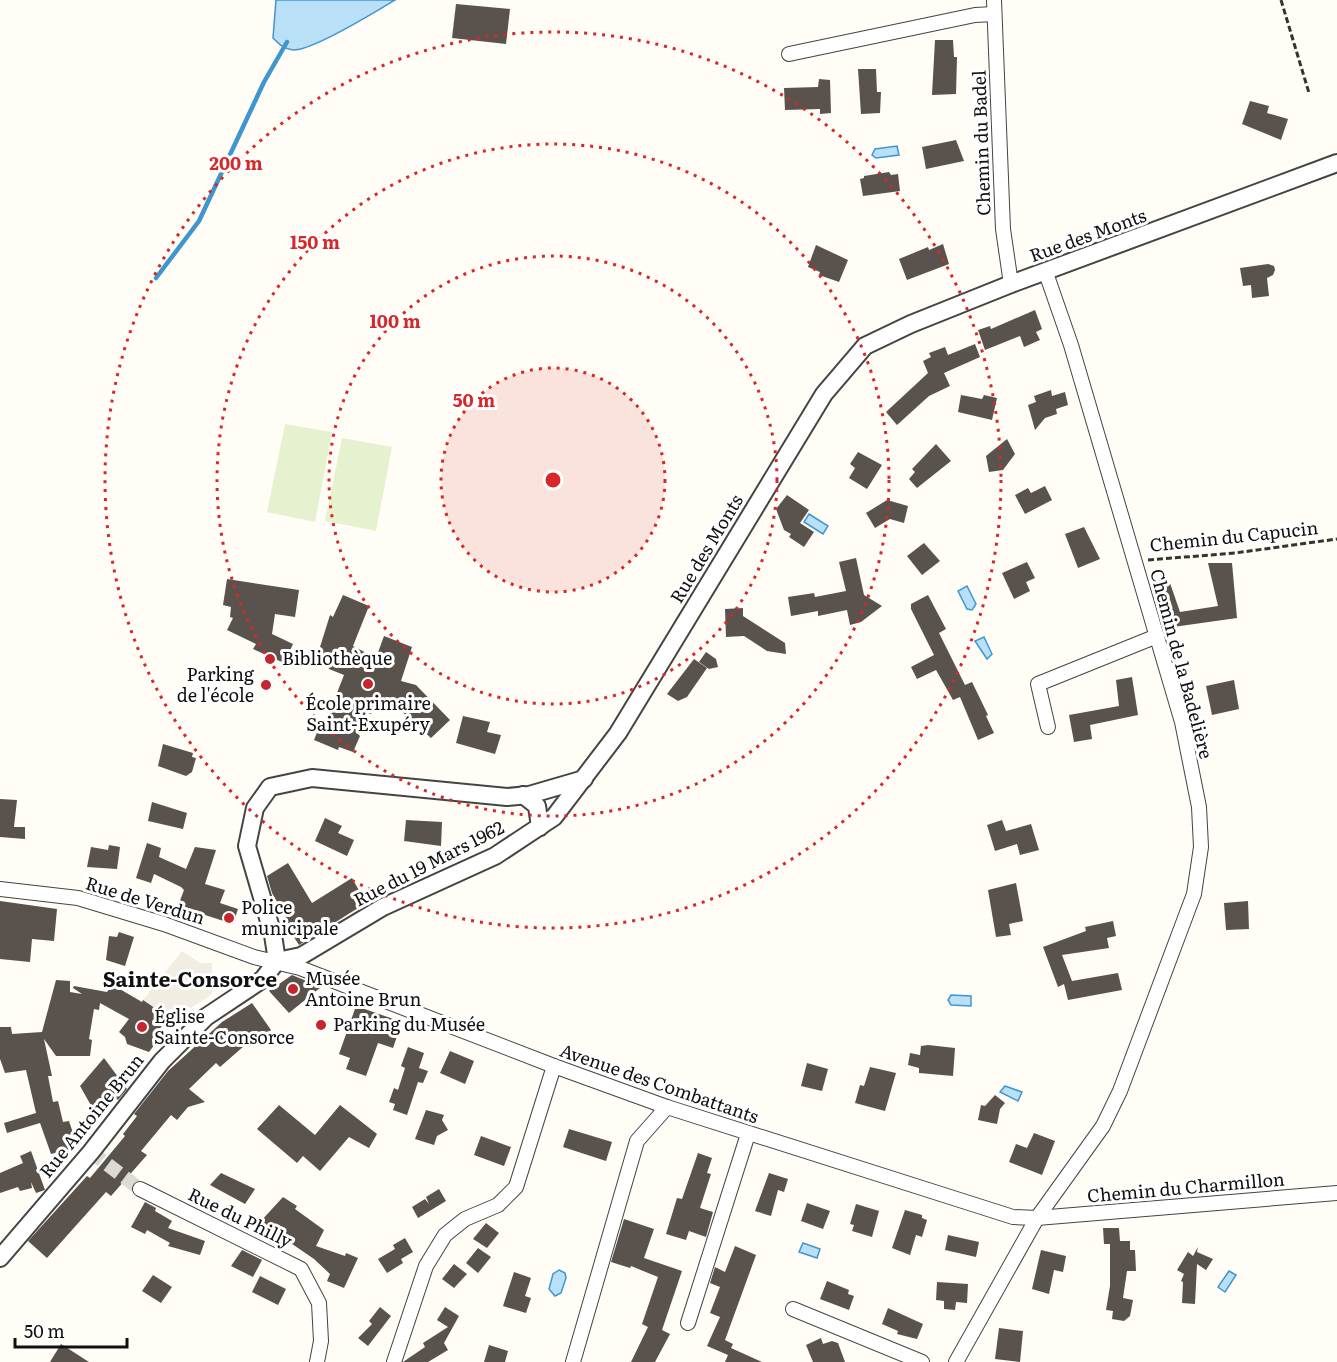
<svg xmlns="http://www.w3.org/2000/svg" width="1337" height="1362" font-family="Literata,serif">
<rect width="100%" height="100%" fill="#fffdf5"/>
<!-- pitch -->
<g fill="#e6f2cf">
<polygon points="285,424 332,432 315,522 267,512"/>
<polygon points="342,438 392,447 376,531 325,521"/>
</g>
<!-- plaza -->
<polygon fill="#f1ede2" points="182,951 200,963 212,963 212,994 191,1008 179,1005 168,1017 143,1000"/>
<!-- water -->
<g fill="#b9e0f7" stroke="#3f96cf" stroke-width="1.5">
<path d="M276 0H395C377 11 312 51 293 50 284 49 279 44 273 38Z"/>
<polygon points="897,146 899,155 876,158 872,155 875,149"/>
<polygon points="809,514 828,526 823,534 804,522"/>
<polygon points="967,586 976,604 972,610 967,609 958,591"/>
<polygon points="984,637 992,654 987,659 975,641"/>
<polygon points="951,995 971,996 971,1006 951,1005 948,1000"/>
<polygon points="1005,1086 1022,1092 1018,1101 1000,1092"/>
<polygon points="803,1243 820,1249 817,1258 799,1252"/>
<polygon points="559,1270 565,1273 566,1278 561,1293 555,1296 549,1289 553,1274"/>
<polygon points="1229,1271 1236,1275 1225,1292 1218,1287"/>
</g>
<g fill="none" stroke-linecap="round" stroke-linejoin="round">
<!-- stream -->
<polyline stroke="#3f96cf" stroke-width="4.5" points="156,278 199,221 264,82 287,42"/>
</g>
<!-- building -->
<g fill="#5a524d">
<polygon points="456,4 510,9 506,44 452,38"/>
<polygon points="935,40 953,40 954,57 957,57 956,94 932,95"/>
<polygon points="858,69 876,69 877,92 881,92 880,113 861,114"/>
<polygon points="819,79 830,80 831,113 820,114 820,109 785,110 784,88 818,87"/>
<polygon points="1250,101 1269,106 1267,113 1288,119 1281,140 1242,124"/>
<polygon points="956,140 964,161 926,169 922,147"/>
<polygon points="889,172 891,175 898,174 900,191 863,196 860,179 864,178 864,176"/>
<polygon points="943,244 949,264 907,280 899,259 928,247 929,250"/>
<polygon points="816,245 848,260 839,282 819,275 820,272 808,267"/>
<polygon points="1268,264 1274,266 1275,270 1273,275 1267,278 1269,296 1252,298 1251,285 1243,286 1240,268"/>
<polygon points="1035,310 1042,329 1036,332 1040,340 1024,347 1020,336 985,350 978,330 990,326 991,329"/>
<polygon points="975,344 980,357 944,373 950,386 929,396 897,425 886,412 928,373 923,361 931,357 929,353 945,347 948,355"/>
<polygon points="1051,390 1052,396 1065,392 1068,405 1056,409 1057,414 1045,418 1035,430 1028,405 1036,402 1034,396"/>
<polygon points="961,395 982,399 984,395 997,398 992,420 958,412"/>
<polygon points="1007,439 1015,454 1003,470 989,472 986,456"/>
<polygon points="936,444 951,461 917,488 909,479 915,472 912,469"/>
<polygon points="858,452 882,465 867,489 849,478 855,468 850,464"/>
<polygon points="1045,486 1052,500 1025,514 1015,495 1028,488 1031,493"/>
<polygon points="787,495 809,510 800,523 814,532 804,547 789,537 791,534 784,530 776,509"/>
<polygon points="887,500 908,506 904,523 890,519 875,528 866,513"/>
<polygon points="1084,527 1100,559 1078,568 1065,534"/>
<polygon points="924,543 940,561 922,575 907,556"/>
<polygon points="856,558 864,595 882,606 861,622 850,625 847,610 818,616 818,611 791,616 788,597 814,593 815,597 846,591 839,562"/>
<polygon points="1027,562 1035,578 1026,582 1030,591 1014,599 1002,573"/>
<polygon points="1208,563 1232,563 1237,618 1166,628 1153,588 1170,583 1180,612 1218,606"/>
<polygon points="227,579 299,590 295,617 275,614 272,634 293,644 284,663 253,649 256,644 227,630 233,618 230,617 231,607 223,605"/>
<polygon points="343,595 369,606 353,646 376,658 384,636 412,647 401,681 416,685 450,720 431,738 397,707 377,699 371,714 366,712 358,734 360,736 353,752 339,747 338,750 314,740 320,725 324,726 344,675 329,669 320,647 330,615 333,617"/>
<polygon points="928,595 946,629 939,633 965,685 972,682 988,715 986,716 994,733 978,740 960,697 953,700 936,670 917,679 911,667 934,655 911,609 911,604"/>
<polygon points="743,608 743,616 785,643 786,654 767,651 744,636 726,637 725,609"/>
<polygon points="706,652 716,659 718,667 709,669 699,662"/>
<polygon points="694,659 707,668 687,697 678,701 667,694"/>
<polygon points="1132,677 1138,715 1090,725 1092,739 1074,742 1069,715 1119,706 1116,680"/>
<polygon points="1234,680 1239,709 1212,715 1206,686"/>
<polygon points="463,716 490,722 487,732 501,735 495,754 456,743"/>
<polygon points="163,744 193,753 192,757 196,758 192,772 186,776 158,766"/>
<polygon points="0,799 17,800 14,827 25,827 25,839 0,837"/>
<polygon points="152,802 187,813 183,829 148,821"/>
<polygon points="325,818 342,826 338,833 354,840 347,856 315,841"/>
<polygon points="406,820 442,822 441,846 404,841"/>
<polygon points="1002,820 1006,831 1031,824 1039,850 1020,855 1017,844 995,851 987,825"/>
<polygon points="147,843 161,848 159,857 186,869 195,847 216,850 205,884 225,890 220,903 238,909 233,924 205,915 204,919 189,914 190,910 178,906 184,890 181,887 154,874 151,883 136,878"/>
<polygon points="109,845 120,847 117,869 87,867 91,847 108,850"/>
<polygon points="288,863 312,903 352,878 366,903 299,945 285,923 288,921 272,893 267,876"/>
<polygon points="1016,883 1023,921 1009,924 1011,935 996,937 988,890"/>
<polygon points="0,901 57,909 54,941 32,939 30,962 0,959"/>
<polygon points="1248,901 1249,929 1226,930 1224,903"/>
<polygon points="1113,921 1116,936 1107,938 1109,948 1062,955 1072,981 1118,973 1122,990 1068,1000 1064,984 1058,987 1043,947 1086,931 1085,927"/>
<polygon points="119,932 134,937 125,966 106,960 109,936 117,937"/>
<polygon points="292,975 321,987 289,1013 269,991"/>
<polygon points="56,980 70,981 70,992 82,994 73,988 74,986 107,992 111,986 118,988 142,1002 143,1000 168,1017 152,1040 155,1044 149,1052 127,1044 125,1037 119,1032 129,1019 100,1003 99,1010 94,1009 89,1039 92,1040 90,1056 56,1056 44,1039 52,1076 48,1076 53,1102 58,1101 63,1122 69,1121 76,1142 71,1149 51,1154 40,1123 7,1133 4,1123 36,1113 26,1070 5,1073 0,1059 0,1027 11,1027 12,1034 42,1032"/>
<polygon points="252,1003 271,1030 256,1042 252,1039 220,1067 216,1063 189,1089 205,1102 188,1107 177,1120 171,1115 141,1151 147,1155 111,1196 106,1192 47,1258 28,1241 87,1176 90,1178 125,1136 123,1134 137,1116 134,1114 168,1071 222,1022"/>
<polygon points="356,1006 402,1022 393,1048 378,1043 366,1076 346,1069 350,1058 339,1054"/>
<polygon points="928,1045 955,1048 953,1076 919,1073 919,1068 908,1065 910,1053 920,1055 921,1046"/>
<polygon points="408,1047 424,1053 419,1068 428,1071 423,1083 418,1082 407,1115 393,1110 395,1104 389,1102 394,1088 398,1090 405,1068 401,1066"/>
<polygon points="450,1051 474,1061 465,1084 440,1073"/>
<polygon points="104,1058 127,1089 118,1100 111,1094 93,1109 80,1086"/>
<polygon points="807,1063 828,1069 822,1091 801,1086"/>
<polygon points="870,1067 896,1073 885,1111 855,1103 860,1085 864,1086"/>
<polygon points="995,1095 1005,1103 1000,1109 997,1124 978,1120 981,1105 985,1106"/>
<polygon points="279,1105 315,1135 340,1105 377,1134 369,1148 349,1137 320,1171 303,1156 297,1163 257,1129"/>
<polygon points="426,1110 444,1115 442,1120 448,1130 437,1136 434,1145 415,1139"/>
<polygon points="569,1129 612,1142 606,1161 563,1147"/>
<polygon points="1034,1133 1055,1141 1042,1175 1009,1162 1016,1144 1027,1148"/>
<polygon points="481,1136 511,1147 504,1166 474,1155"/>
<polygon points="31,1151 45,1190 36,1193 31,1182 32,1188 20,1191 18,1187 0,1193 0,1173 23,1163 20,1156"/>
<polygon points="698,1153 712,1158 707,1173 711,1174 700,1208 713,1212 706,1237 689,1231 686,1240 666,1234 677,1198 682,1199"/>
<polygon points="221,1173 255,1189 245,1204 210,1185"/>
<polygon points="769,1173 788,1179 784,1192 778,1190 771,1216 755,1211"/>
<polygon points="439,1189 446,1201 418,1218 412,1207 425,1199 429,1204 426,1197"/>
<polygon points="283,1197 297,1206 295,1209 324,1230 316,1246 345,1256 346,1253 358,1258 344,1288 327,1281 330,1274 314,1259 260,1222"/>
<polygon points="145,1202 156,1208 155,1211 172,1221 168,1228 205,1241 200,1255 168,1246 170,1243 147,1230 145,1234 131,1227"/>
<polygon points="807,1203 830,1211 823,1229 801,1221"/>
<polygon points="856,1204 879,1211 872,1237 852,1231 854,1225 850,1224"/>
<polygon points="905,1210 922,1215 922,1218 927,1220 922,1237 916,1235 910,1255 892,1248"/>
<polygon points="624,1219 654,1229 644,1258 682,1271 662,1330 670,1334 655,1362 631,1362 648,1327 642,1324 658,1277 631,1266 630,1268 611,1262"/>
<polygon points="486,1223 499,1233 487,1248 473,1239"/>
<polygon points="1103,1228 1119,1228 1120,1241 1130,1241 1130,1250 1135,1250 1136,1271 1127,1271 1123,1298 1133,1300 1130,1316 1124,1321 1112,1319 1113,1311 1106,1310 1110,1286 1110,1244 1104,1244"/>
<polygon points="948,1235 979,1242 976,1257 945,1250"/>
<polygon points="405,1238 413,1252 401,1259 403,1263 387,1273 378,1259 395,1249 393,1245"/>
<polygon points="735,1246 756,1255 725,1340 733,1344 731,1348 762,1362 725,1362 728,1355 707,1346 720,1317 710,1313 720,1287 710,1283 715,1267 725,1272"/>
<polygon points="1198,1247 1197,1252 1213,1259 1206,1270 1197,1264 1195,1304 1182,1303 1183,1282 1181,1281 1184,1274 1177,1270 1188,1252 1193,1256"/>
<polygon points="478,1248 491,1257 478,1273 466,1263"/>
<polygon points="242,1250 262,1260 253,1277 231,1266"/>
<polygon points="1041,1250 1066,1256 1063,1272 1054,1270 1049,1294 1032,1289"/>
<polygon points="454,1264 467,1274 454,1288 442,1279"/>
<polygon points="514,1272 531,1278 525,1296 531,1298 526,1313 503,1306"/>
<polygon points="153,1275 172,1287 161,1303 142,1291"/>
<polygon points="260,1276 286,1289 278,1305 252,1292"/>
<polygon points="827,1281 849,1290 848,1294 854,1296 849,1310 820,1299"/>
<polygon points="937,1282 968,1284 967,1303 956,1302 955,1310 944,1309 944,1301 936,1300"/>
<polygon points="380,1307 391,1316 368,1346 358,1338 372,1324 369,1321"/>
<polygon points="445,1307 459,1316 444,1343 448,1350 428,1362 403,1362 425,1347 423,1343 448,1327 437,1320"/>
<polygon points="888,1308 923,1324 917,1339 897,1334 898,1331 882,1324"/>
<polygon points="999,1328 1023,1331 1020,1362 995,1359"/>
<polygon points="821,1338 823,1344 832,1341 838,1343 845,1362 813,1362 806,1345"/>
<polygon points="61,1344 89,1362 50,1362"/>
<polygon points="489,1345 508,1351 505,1362 484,1362"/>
</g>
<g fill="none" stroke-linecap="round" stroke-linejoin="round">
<!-- minor-tunnel -->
<polyline stroke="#dbdad3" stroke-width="14" stroke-dasharray="14 7" stroke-linecap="butt" points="91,1152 140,1189"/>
<defs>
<g id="minor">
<polyline points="994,0 1003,229 1011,284"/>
<polyline points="789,54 975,15 994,14"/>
<polyline points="1048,727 1038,684 1157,636"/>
<polyline points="0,889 78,898 164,924 254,957 300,968 554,1066 667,1107 1013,1217 1037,1218 1337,1193"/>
<polyline points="140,1189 301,1269 319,1303 321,1341 317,1362"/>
<polyline points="793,1309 922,1362"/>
<polyline points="688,1323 748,1134"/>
<polyline points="394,1362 426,1266 445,1235 465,1219 498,1205 516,1187 554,1066"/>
<polyline points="573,1362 637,1141 667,1107"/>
<polyline points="956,1362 1037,1218 1103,1126 1120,1091 1194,894 1201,847 1199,807 1182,722 1071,345 1046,273"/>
</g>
<g id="tertiary">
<polyline points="523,795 537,806 540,827"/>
<polyline points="277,961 301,956 383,907 495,856 554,817 618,733 824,394 865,346 911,324 1011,284 1337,163"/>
<polyline points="277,961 273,935 247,846 255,808 270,787 312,778 507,797 529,795 584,779"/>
<polyline points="0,1258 91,1152 162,1061 206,1017 263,979 277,961"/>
</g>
</defs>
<!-- minor casing -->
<use href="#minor" stroke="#444" stroke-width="16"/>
<!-- tertiary casing -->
<use href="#tertiary" stroke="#444" stroke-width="20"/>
<!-- path -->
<g stroke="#333" stroke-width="3" stroke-dasharray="6 3" stroke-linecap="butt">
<polyline points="1281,0 1309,93"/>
<polyline points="1148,560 1235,553 1337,539"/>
</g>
<!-- minor -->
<use href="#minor" stroke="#fff" stroke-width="14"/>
<!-- tertiary -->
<use href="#tertiary" stroke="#fff" stroke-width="16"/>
</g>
<!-- distance rings -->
<circle cx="553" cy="480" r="112" fill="#d62828" fill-opacity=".12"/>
<g fill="none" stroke="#d62828" stroke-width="3" stroke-dasharray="3 6">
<circle cx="553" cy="480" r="112"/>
<circle cx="553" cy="480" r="224"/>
<circle cx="553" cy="480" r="336"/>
<circle cx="553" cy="480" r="448"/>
</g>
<!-- markers -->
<g fill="#c4262e" stroke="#fff" stroke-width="2">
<circle cx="270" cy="659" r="6"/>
<circle cx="368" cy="684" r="6"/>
<circle cx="266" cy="685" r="6"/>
<circle cx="229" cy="918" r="6"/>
<circle cx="293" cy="989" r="6"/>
<circle cx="321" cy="1025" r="6"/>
<circle cx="142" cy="1027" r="6"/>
</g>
<g text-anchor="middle" stroke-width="6" stroke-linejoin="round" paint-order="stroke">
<!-- street labels -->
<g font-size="18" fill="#111" stroke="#fff">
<text transform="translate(982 143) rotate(-92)" y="6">Chemin du Badel</text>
<text transform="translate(1088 236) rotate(-20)" y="6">Rue des Monts</text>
<text transform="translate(1234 537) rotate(-6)" y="6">Chemin du Capucin</text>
<text transform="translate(707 549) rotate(-59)" y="6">Rue des Monts</text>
<text transform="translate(1181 664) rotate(75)" y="6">Chemin de la Badelière</text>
<text transform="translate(429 864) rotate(-27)" y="6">Rue du 19 Mars 1962</text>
<text transform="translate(145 901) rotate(17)" y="6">Rue de Verdun</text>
<text transform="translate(659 1084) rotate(19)" y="6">Avenue des Combattants</text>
<text transform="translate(92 1116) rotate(-51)" y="6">Rue Antoine Brun</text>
<text transform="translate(1186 1188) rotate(-5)" y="6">Chemin du Charmillon</text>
<text transform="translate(240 1218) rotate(26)" y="6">Rue du Philly</text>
</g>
<!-- poi labels -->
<g font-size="18" fill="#111" stroke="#fff" text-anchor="start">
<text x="282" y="665">Bibliothèque</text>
<text x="254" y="681" text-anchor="end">Parking<tspan x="254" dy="21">de l'école</tspan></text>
<text x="368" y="710" text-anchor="middle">École primaire<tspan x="368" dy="21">Saint-Exupéry</tspan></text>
<text x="241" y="914">Police<tspan x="241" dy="21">municipale</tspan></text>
<text x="305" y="985">Musée<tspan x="305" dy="21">Antoine Brun</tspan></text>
<text x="154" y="1023">Église<tspan x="154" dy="21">Sainte-Consorce</tspan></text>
<text x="333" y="1031">Parking du Musée</text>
</g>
<!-- quarter labels -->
<g font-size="21" font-weight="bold" fill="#111" stroke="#fff">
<text x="190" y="987">Sainte-Consorce</text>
</g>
</g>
<circle cx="553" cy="480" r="9" fill="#d62828" stroke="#fff" stroke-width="3"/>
<g font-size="18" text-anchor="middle" font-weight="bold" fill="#d62828" stroke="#fff" stroke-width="6" stroke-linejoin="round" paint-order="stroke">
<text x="236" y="170">200 m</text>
<text x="315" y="249">150 m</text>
<text x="395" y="328">100 m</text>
<text x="474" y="407">50 m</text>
</g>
<!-- scale -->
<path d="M15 1338v9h112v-9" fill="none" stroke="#111111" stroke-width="3"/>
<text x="24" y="1338" font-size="18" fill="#111111" stroke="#ffffff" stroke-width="4.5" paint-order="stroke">50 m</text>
</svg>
